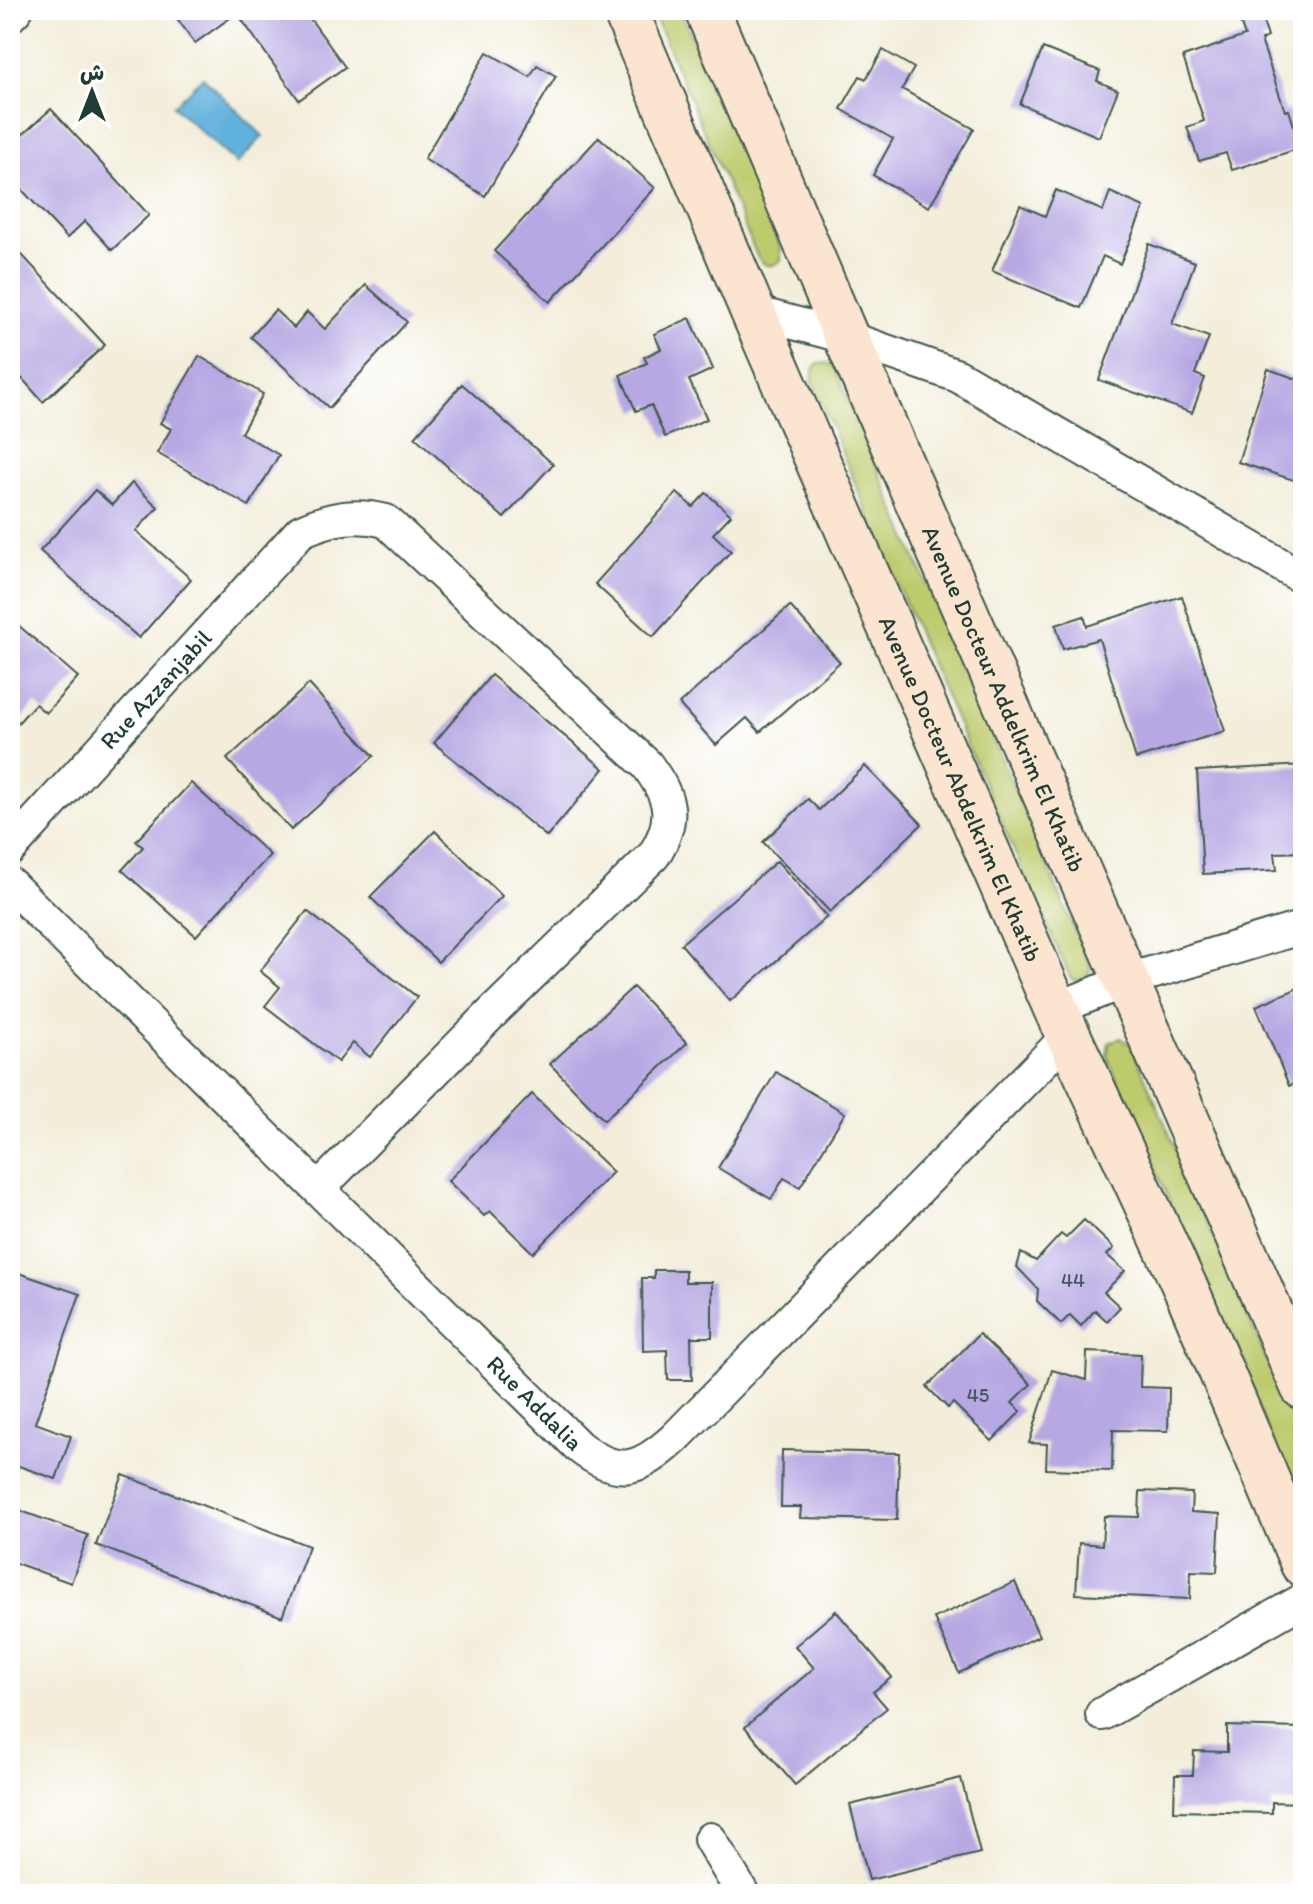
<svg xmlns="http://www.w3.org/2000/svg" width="1313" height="1904" viewBox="0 0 1313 1904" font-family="Itim,'Playpen Sans Arabic',sans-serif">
<rect width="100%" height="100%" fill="#fff"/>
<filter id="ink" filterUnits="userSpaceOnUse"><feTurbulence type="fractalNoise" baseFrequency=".0125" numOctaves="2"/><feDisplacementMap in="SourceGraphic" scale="16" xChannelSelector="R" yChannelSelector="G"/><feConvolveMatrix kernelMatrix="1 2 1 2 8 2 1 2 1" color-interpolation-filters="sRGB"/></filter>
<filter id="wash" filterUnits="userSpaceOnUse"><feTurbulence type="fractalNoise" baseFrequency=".006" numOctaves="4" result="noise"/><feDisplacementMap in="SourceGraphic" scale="32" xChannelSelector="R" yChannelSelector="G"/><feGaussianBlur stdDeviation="1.8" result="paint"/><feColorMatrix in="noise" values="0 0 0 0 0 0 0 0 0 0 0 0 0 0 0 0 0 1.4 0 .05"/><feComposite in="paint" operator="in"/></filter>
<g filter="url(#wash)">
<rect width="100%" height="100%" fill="#f3edda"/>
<g fill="#becb6d" stroke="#6e8450" stroke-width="2">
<path d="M652 10H680L781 249V260C772 268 765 267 758 258Z"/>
<polygon points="827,363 834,367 1090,966 1090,971 1085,979 1074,981 1070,977 923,645 812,380 814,368 818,364"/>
<polygon points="1121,1038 1131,1045 1303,1444 1303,1511 1107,1056 1109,1043"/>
</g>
<polygon fill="#60b1db" stroke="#407788" stroke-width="2" points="203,77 263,136 237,164 173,106"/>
<g id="blocks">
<g fill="#b7a8e3">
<polygon points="171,10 304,10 345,67 299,100 237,13 195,43"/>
<polygon points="1236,10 1259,10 1268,37 1261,40 1285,111 1289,110 1301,148 1232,170 1226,153 1199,161 1187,127 1204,121 1183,57 1245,36"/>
<polygon points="1043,48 1100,71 1097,81 1118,90 1099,137 1020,104"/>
<polygon points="883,50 914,68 902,89 974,129 929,207 873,175 893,139 841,109 860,76 866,79"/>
<polygon points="487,52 530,77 537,65 556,76 485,196 424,159"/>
<polygon points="51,109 149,215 112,250 85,221 67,238 10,177 10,146"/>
<polygon points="599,137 655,188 550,302 494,251"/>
<polygon points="1056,190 1103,211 1110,192 1144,207 1120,264 1103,256 1081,308 992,271 1020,205 1045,216"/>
<polygon points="12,244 105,345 43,402 10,365"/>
<polygon points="1149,244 1195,262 1172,324 1209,337 1195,374 1205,378 1192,413 1099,380"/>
<polygon points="366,285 407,322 329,408 251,337 275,310 294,328 307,312 325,329"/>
<polygon points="690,318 713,369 689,380 707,419 665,437 651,405 636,411 620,375 647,363 644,357 661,349 654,334"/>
<polygon points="199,356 263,394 241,433 279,455 249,506 157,453 171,429 160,423"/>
<polygon points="1268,369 1300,380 1303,371 1303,483 1238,462"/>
<polygon points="462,384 553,464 504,518 415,437"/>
<polygon points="132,483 158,507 136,531 191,579 139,638 40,551 95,490 112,505"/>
<polygon points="677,493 693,507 706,493 731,515 713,534 731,551 653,637 595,584"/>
<polygon points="1182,596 1225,731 1136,759 1099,639 1063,649 1056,625 1084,616 1087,626"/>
<polygon points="790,606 840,662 760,732 747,718 716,745 679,704"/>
<polygon points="10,618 78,677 46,713 35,704 10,732"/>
<polygon points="491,675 604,769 547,837 434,743"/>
<polygon points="309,684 374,756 291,830 227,759"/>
<polygon points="1303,765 1303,852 1275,853 1277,870 1203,874 1197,771"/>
<polygon points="865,766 922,824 830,912 763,842 808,799 819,810"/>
<polygon points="191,783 270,855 196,936 122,870 143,847 136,841"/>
<polygon points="435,831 502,896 438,962 370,897"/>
<polygon points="777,861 827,917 730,1001 681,944"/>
<polygon points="307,911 417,997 370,1057 353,1043 338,1062 265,1006 280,987 260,971"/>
<polygon points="1303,986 1303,1080 1289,1086 1256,1006"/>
<polygon points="633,987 687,1043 604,1120 550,1064"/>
<polygon points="776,1072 845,1113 800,1187 784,1178 771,1199 718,1168"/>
<polygon points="532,1094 613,1172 533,1253 490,1211 484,1216 448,1181"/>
<polygon points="1084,1220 1114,1248 1107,1255 1125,1271 1104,1292 1120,1307 1107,1321 1095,1310 1081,1326 1070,1315 1061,1324 1037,1301 1038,1289 1017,1267 1021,1253 1036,1261 1061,1234 1066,1238"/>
<polygon points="10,1270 80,1294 35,1423 71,1436 56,1479 10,1463"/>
<polygon points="654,1270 685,1270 685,1282 712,1282 712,1337 691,1337 692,1380 668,1380 667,1350 643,1351 642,1278 654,1278"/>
<polygon points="979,1334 1031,1384 1012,1403 1021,1411 992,1441 953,1403 948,1408 927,1387"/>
<polygon points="1087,1352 1141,1354 1140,1387 1169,1388 1168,1431 1113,1430 1112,1471 1046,1469 1047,1444 1029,1443 1052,1370 1086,1380"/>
<polygon points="782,1450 899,1453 897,1520 800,1518 801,1507 781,1507"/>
<polygon points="123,1475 309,1546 282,1617 96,1545"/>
<polygon points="1140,1491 1192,1493 1191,1512 1220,1514 1217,1572 1191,1571 1190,1599 1076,1594 1079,1543 1102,1545 1104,1516 1139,1517"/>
<polygon points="10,1507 88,1535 71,1583 10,1561"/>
<polygon points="1015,1582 1039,1636 959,1673 934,1618"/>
<polygon points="836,1611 892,1677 873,1692 887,1708 795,1785 745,1727 814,1668 795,1646"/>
<polygon points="1227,1726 1303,1728 1303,1803 1272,1802 1272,1813 1174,1811 1175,1775 1193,1775 1194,1751 1227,1752"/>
<polygon points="961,1778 980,1853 869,1880 850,1805"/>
</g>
</g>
</g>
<g filter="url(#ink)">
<use href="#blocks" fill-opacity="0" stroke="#3f574d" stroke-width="2"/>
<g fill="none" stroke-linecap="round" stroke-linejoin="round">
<g stroke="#3f574d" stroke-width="36">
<g id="street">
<polyline points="10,16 16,10"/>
<polyline points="753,312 846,337 958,376 1303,578"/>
<path id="s1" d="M10 849 301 531C330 518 355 513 386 521L647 765C671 798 677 818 654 855L493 1012 319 1188"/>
<path id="s2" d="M10 884 579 1447C619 1478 640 1470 675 1438L1068 1036"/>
<polyline points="1056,1009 1125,981 1303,927"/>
<polyline points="1102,1714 1303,1600"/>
<polyline points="710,1839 743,1894"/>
</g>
</g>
<g stroke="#3f574d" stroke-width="48">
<g id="secondary">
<path id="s3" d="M625 10 753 312 1056 1009 1190 1298 1303 1564"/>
<path id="s4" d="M707 10 846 337 1303 1387"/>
</g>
</g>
<use href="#street" stroke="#fff" stroke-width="32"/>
<use href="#secondary" stroke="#fce5d0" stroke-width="44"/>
</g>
</g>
<g text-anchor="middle" stroke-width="7" stroke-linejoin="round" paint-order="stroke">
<g font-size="20" fill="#455860">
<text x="1073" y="1287">44</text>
<text x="978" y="1402">45</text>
</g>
<g font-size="24" fill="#1f3d34" stroke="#fff">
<text dy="8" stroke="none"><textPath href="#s1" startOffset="216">Rue Azzanjabil</textPath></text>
<text dy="8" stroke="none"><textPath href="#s4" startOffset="750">Avenue Docteur Addelkrim El Khatib</textPath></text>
<text dy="8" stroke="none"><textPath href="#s3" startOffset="848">Avenue Docteur Abdelkrim El Khatib</textPath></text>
<text dy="8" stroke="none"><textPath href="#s2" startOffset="738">Rue Addalia</textPath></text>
</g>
</g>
<rect width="1313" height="1904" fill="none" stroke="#fff" stroke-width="40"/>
<g transform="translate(92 92)" stroke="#ffffff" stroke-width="6" paint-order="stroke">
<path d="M0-6L14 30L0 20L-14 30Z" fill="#1f3d34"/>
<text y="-12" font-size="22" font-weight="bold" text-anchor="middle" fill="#1f3d34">ش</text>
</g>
</svg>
